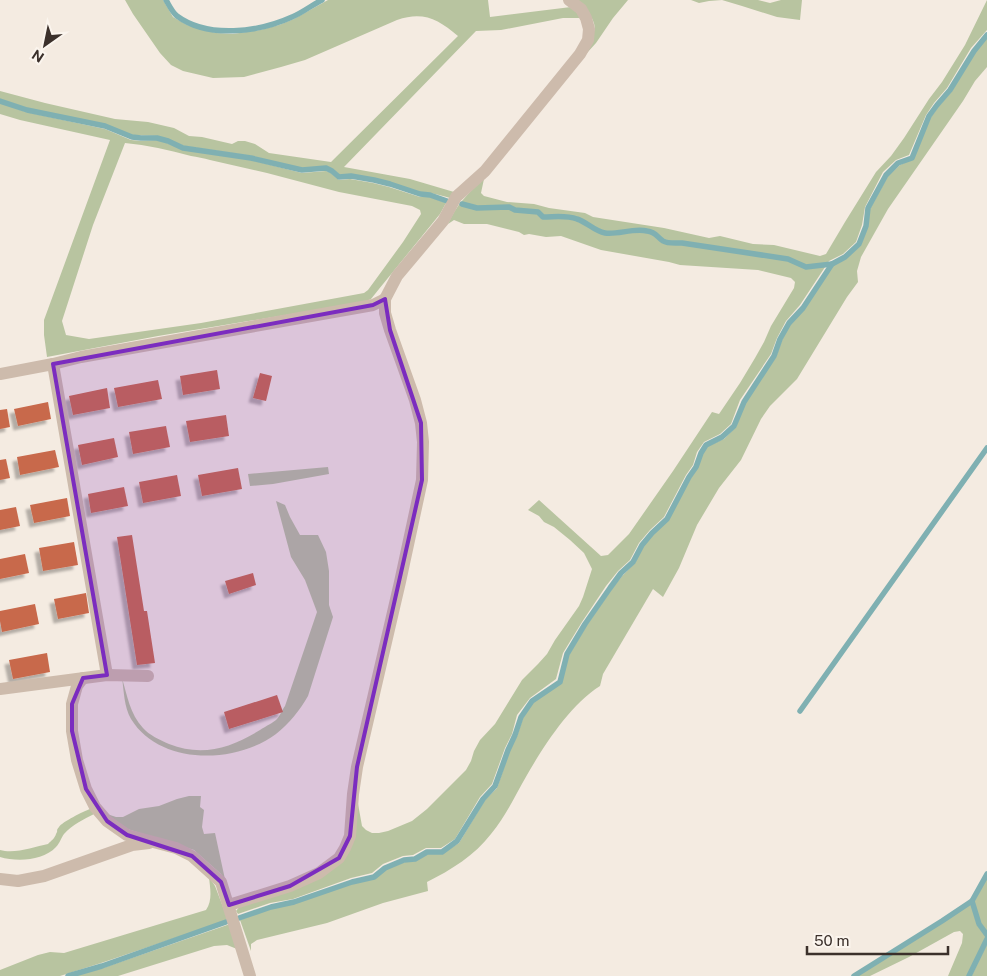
<svg xmlns="http://www.w3.org/2000/svg" width="987" height="976" viewBox="0 0 987 976" font-family="'Public Sans',sans-serif">
<defs>
<filter id="shadow"><feDropShadow dx="-4.5" dy="4.5" stdDeviation="1" flood-color="#0004"/></filter>
</defs>
<rect width="100%" height="100%" fill="#f4ebe1"/>
<g fill="#b8c4a0" fill-rule="evenodd">
<path d="M125 0H163L173 17 187 25 216 33 233 34 260 30 279 25 294 19 328 0H488L490 17 571 7 582 18H563L501 30 476 31 344 167 410 179 454 192 450 198C443 196 437 194 430 193 426 192 422 193 418 192 393 185 367 173 340 175L333 169 326 167 302 169 252 156 184 146 168 139 158 136 132 135 106 125 27 108 0 99V91L45 103 115 119 148 122 174 128 189 136 202 137 232 144 238 141H245L255 144 269 153 331 162 458 36C438 19 423 11 397 20L305 60 281 67 244 77 213 78 183 71 171 65 160 53 133 14Z"/>
<path d="M574 0H628L613 18 596 43 576 65 595 29C594 15 584 8 574 0Z"/>
<polygon points="691,0 758,0 770,3 781,0 802,0 800,20 777,17 742,6 722,0 709,1 699,3"/>
<path d="M987 0V30L971 48 947 88 934 103 926 115 909 155 896 160 883 172 865 207 862 225 856 242 843 254 829 261 800 305 786 321 777 338 771 354 740 400 731 424 720 434 704 442 697 452 693 465 686 475 664 517 650 530 639 543 630 560 618 571 606 586 582 622 563 653 556 679 530 698 517 715 512 734 505 748 492 784 480 797 455 839 441 848H426L413 855 403 856 383 864 372 873 351 878 293 899 270 903 238 914 236 911 241 905 334 868 357 798 362 826 366 830 372 833H379L388 831 412 821 427 809 466 770 471 761 474 751 480 740 495 724 522 680 538 664 547 654 555 640 579 606 583 597 592 569 584 553 570 540 554 527 544 522 539 516 528 510 539 500 601 556 608 555 629 534 673 471 712 412 719 414 740 383 755 358 764 342 771 326 794 288 795 282 791 278 758 270 680 265 669 262 601 250 561 236 546 237 529 234 524 235 519 232 487 224H464L454 220 448 224C456 205 468 193 484 179L481 193 484 196 507 202 534 204 549 208 585 213 593 217 664 228 709 238 720 236 753 244 774 245 820 256 826 254 845 222 876 172 891 156 904 138 929 99 942 82 965 45Z"/>
<path d="M987 38V67L975 81 963 101 888 209 861 257 857 271 858 282 847 297 797 379 770 406 761 419 741 460 719 488 697 525 679 568 663 597 653 589 603 674 600 686C570 705 545 744 527 775 516 794 506 816 491 834 475 855 451 870 427 882L428 891 383 903 327 923 257 940 251 944V951L240 920 272 908 294 904 352 883 375 878 386 869 405 862 415 861 428 854 443 853 459 843 485 800 497 788 510 750 517 736 523 718 533 702 561 683 569 655 587 625 611 590 623 575 635 563 643 546 654 534 668 520 691 478 698 467 702 454 708 446 724 439 736 427 745 402 776 357 782 340 790 324 804 309 833 265 846 259 861 245 868 226 870 209 888 176 900 165 913 159 931 117 939 106 952 91 975 52Z"/>
<path d="M0 103 26 112 105 129 131 140 141 141 157 140 167 143 183 150 251 160 302 173 326 171 331 173 339 180 350 179 373 183 389 187 420 197H430L446 203 440 214 379 289 371 299 364 302 158 336 47 357 44 335V320L110 140 20 120 0 114ZM125 143C147 145 169 150 191 156 197 157 204 158 210 160L267 173 339 192 412 206 420 210 421 214 403 242 368 290 364 293 201 323 89 339 66 335 62 321 93 225Z"/>
<polygon points="328,467 329,474 273,484 250,486 248,474"/>
<path d="M276 501 285 505 290 517 300 535H318L326 552 329 571V605L333 617 308 696C300 710 289 724 276 734 236 764 160 766 131 719 124 707 124 691 122 678 127 695 130 714 143 728 149 735 160 740 169 744 202 757 231 748 260 730 266 726 273 723 277 719 280 716 282 710 285 706L317 612 305 580 291 557Z"/>
<polygon points="189,796 201,796 200,807 204,810 202,827 204,834 215,833 226,884 221,874 194,850 121,827 104,813 116,817 123,817 139,809 159,806 177,799"/>
<path d="M90 809 94 814C84 819 72 825 64 834 61 838 60 843 56 847 43 861 17 862 0 857V850C15 854 34 847 48 844 51 841 55 838 56 834 59 829 55 832 59 827 62 822 84 811 90 809Z"/>
<path d="M209 877 215 886 228 920 101 963 60 976H0V970L38 955 50 952 64 953 206 910C213 900 210 888 209 877Z"/>
<polygon points="987,878 987,931 980,923 974,902"/>
<polygon points="971,904 977,925 986,936 968,976 948,976 962,943 963,934 960,931 954,932 909,957 870,976 857,976"/>
<polygon points="230,924 237,949 227,945 214,946 118,976 74,976 103,968"/>
<polygon points="987,944 987,976 972,976 972,975"/>
</g>
<g fill="none" stroke-linecap="round" stroke-linejoin="round">
<g stroke="#7fb0b2" stroke-width="5.5">
<path d="M166 0C169 5 172 12 177 16 208 39 259 32 292 17 302 13 312 5 322 0"/>
<polyline points="0,101 27,110 105,126 132,137 141,138 157,138 168,141 183,148 251,158 302,170 326,168 332,171 339,177 351,176 374,180 390,184 420,194 430,195 447,201"/>
<path d="M462 204 477 208 509 207 515 210 538 212 543 217C555 217 566 215 577 219 587 222 594 231 605 233 617 235 633 228 647 231 656 232 657 237 663 241 668 244 676 243 682 243L788 259 806 267 832 264"/>
<polyline points="800,711 987,448"/>
<polyline points="987,874 972,901 979,924 987,935"/>
<polyline points="239,918 271,907 294,902 352,882 374,877 385,868 404,860 415,859 427,852 442,852 457,841 483,799 495,786 508,750 515,735 521,717 532,701 560,682 567,654 585,624 610,588 621,573 633,562 642,545 652,533 667,519 689,477 696,467 701,453 706,445 722,437 734,426 744,402 774,356 780,339 789,323 803,308 832,264 845,257 859,244 866,226 868,208 886,175 898,163 912,158 929,116 937,105 950,90 974,51 987,35"/>
<polyline points="68,976 102,966 226,922"/>
<polyline points="854,976 942,921 972,901"/>
<polyline points="969,976 987,939"/>
</g>
</g>
<g fill="#c8694b" filter="url(#shadow)">
<polygon points="217,370 220,389 183,395 180,376"/>
<polygon points="260,373 272,376 266,401 253,398"/>
<polygon points="158,380 162,399 118,407 114,388"/>
<polygon points="107,388 110,408 73,415 69,396"/>
<polygon points="48,402 51,419 18,426 14,409"/>
<polygon points="7,409 10,427 0,429 0,410"/>
<polygon points="226,415 229,436 190,442 186,421"/>
<polygon points="166,426 170,447 133,454 129,432"/>
<polygon points="114,438 118,457 82,465 78,445"/>
<polygon points="55,450 59,467 20,475 17,457"/>
<polygon points="6,459 10,478 0,480 0,460"/>
<polygon points="238,468 242,489 202,496 198,475"/>
<polygon points="177,475 181,496 143,503 139,482"/>
<polygon points="124,487 128,506 91,513 88,494"/>
<polygon points="67,498 70,516 34,523 30,505"/>
<polygon points="16,507 20,526 0,530 0,510"/>
<polygon points="132,535 144,611 147,611 155,663 137,665 117,537"/>
<polygon points="74,542 78,565 43,571 39,548"/>
<polygon points="25,554 29,573 0,579 0,559"/>
<polygon points="253,573 256,585 229,594 225,581"/>
<polygon points="86,593 89,613 58,619 54,599"/>
<polygon points="35,604 39,624 2,632 0,621 0,611"/>
<polygon points="47,653 50,672 13,679 9,660"/>
<polygon points="277,695 283,712 229,729 224,712"/>
</g>
<g fill="none" stroke-linecap="round" stroke-linejoin="round">
<g stroke="#cdbbac" stroke-width="12">
<polyline points="53,364 107,675"/>
<polyline points="0,374 53,364 81,357 373,305 385,299"/>
<polyline points="83,678 77,686 72,704 72,731 77,760 86,789 95,807 107,821 127,835 176,848 192,856 221,882 250,976"/>
<polyline points="0,689 107,675 148,676"/>
<polyline points="0,879 18,881 44,876 132,845 149,843"/>
<polyline points="229,905 290,886 319,873 339,858 345,848 350,836 353,794 357,767 400,582 422,480 423,442 421,423 415,400 390,330 385,313 385,299 397,276 443,221 456,197 485,171 580,54 588,40 589,29 586,18 581,9 569,0"/>
</g>
</g>
<path fill="#7b2cbf" fill-opacity="0.2" stroke="#7b2cbf" stroke-width="4" stroke-linejoin="round" d="M385 299 390 330 421 423 422 480 357 767 350 836 339 858 290 886 229 905 221 882 192 856 127 835 107 821 86 789 72 731V704L83 678 107 675 53 364 373 305Z"/>
<g transform="translate(45 45) rotate(213)" stroke="#fbf5ee" stroke-width="4" paint-order="stroke">
<path d="M0-4L9 19L0 12L-9 19Z" fill="#3b302b"/>
<text y="-8" font-size="14" font-weight="bold" text-anchor="middle" fill="#3b302b">N</text>
</g>
<path d="M807 946v8h141v-8" fill="none" stroke="#3b302b" stroke-width="2.5"/>
<text x="814" y="946" font-size="15" fill="#3b302b" stroke="#fbf5ee" stroke-width="4" paint-order="stroke">50 m</text>
</svg>
